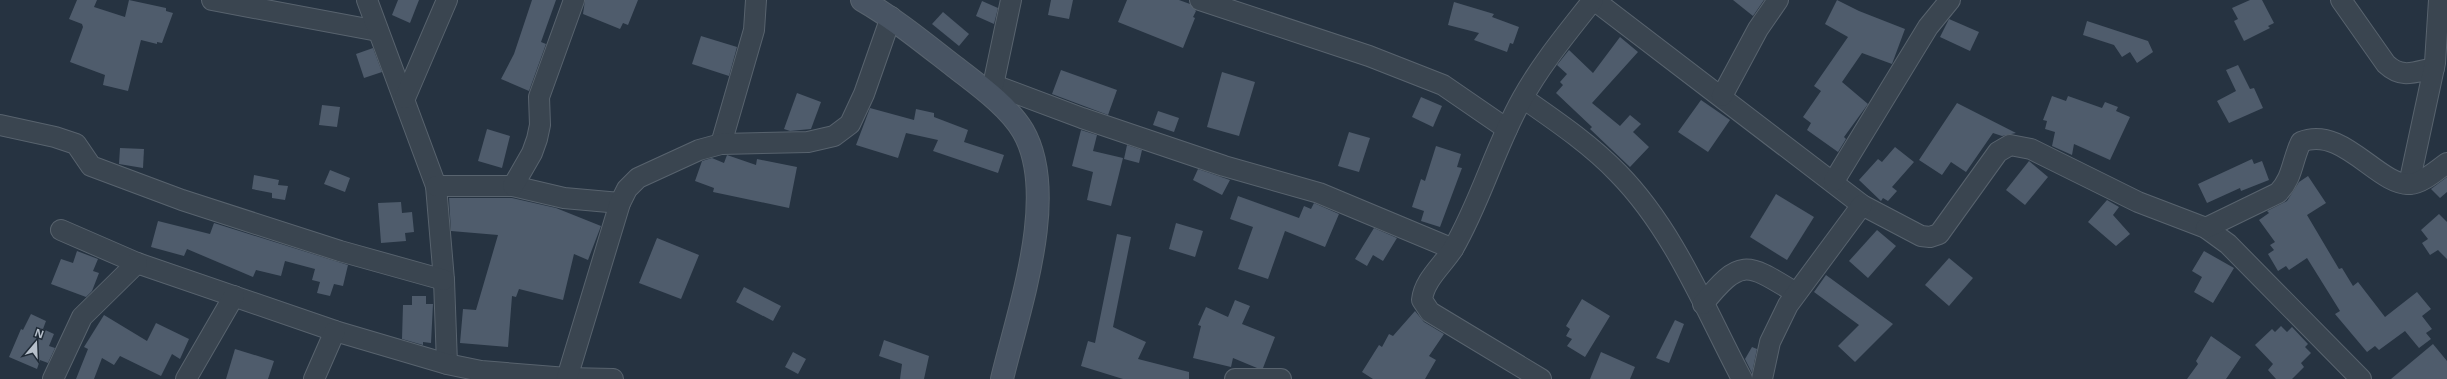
<svg xmlns="http://www.w3.org/2000/svg" width="2447" height="379" viewBox="0 0 2447 379" font-family="'Open Sans',sans-serif">
<rect width="100%" height="100%" fill="#263341"/>
<g fill="#4f5c6c">
<polygon points="77,0 97,0 94,7 125,17 129,0 166,8 166,11 173,13 162,43 157,42 157,44 141,40 128,91 103,85 105,75 70,62 83,27 82,24 69,19"/>
<polygon points="398,0 419,0 410,23 392,15"/>
<polygon points="532,0 556,0 541,42 546,44 529,91 501,79 514,54"/>
<polygon points="585,0 638,0 628,25 623,23 620,29 583,14"/>
<polygon points="1051,0 1073,0 1069,19 1048,15"/>
<polygon points="1127,0 1179,0 1190,4 1196,11 1193,17 1195,18 1183,48 1118,22"/>
<polygon points="1733,0 1764,0 1753,16"/>
<polygon points="1837,0 1859,11 1905,29 1892,64 1862,53 1842,82 1868,104 1844,137 1846,139 1838,152 1807,130 1811,123 1803,117 1821,91 1814,86 1848,37 1825,24"/>
<polygon points="2250,0 2262,0 2274,23 2268,26 2270,28 2244,41 2234,21 2238,19 2232,8"/>
<polygon points="982,1 998,8 994,24 976,16"/>
<polygon points="1454,2 1494,14 1492,17 1519,27 1513,44 1510,43 1507,52 1474,40 1479,33 1448,25"/>
<polygon points="943,12 969,34 959,46 932,24"/>
<polygon points="1949,19 1979,32 1970,51 1940,37"/>
<polygon points="2087,21 2148,41 2153,52 2137,63 2130,52 2122,57 2114,45 2083,35"/>
<polygon points="701,36 737,47 729,76 692,64"/>
<polygon points="1620,37 1638,52 1592,103 1620,126 1630,115 1641,124 1633,132 1649,147 1630,167 1590,129 1592,127 1556,93 1563,85 1560,82 1567,74 1557,65 1569,50 1593,73"/>
<polygon points="373,48 382,72 364,78 356,54"/>
<polygon points="2238,65 2250,89 2254,88 2263,108 2229,123 2217,101 2236,91 2226,70"/>
<polygon points="1061,70 1117,90 1108,115 1052,94"/>
<polygon points="1222,72 1255,82 1239,136 1207,127"/>
<polygon points="797,93 821,102 811,129 790,131 784,129"/>
<polygon points="2052,96 2066,101 2068,96 2102,108 2105,102 2118,107 2116,111 2130,117 2110,160 2074,144 2072,155 2052,146 2055,132 2045,129 2047,121 2043,120"/>
<polygon points="1421,97 1442,106 1433,127 1412,117"/>
<polygon points="1701,100 1730,120 1708,152 1678,132"/>
<polygon points="1957,103 2016,133 2002,136 1993,133 1966,172 1951,162 1942,175 1919,160"/>
<polygon points="322,105 340,107 337,127 319,125"/>
<polygon points="870,108 914,120 916,109 934,113 934,117 968,130 964,142 1004,155 998,173 933,151 938,140 906,133 898,158 856,145"/>
<polygon points="1158,111 1179,118 1174,132 1153,125"/>
<polygon points="487,129 510,136 502,168 478,161"/>
<polygon points="1081,130 1097,135 1093,151 1123,158 1111,206 1087,200 1093,172 1072,166"/>
<polygon points="1349,132 1370,138 1359,172 1338,166"/>
<polygon points="1127,145 1142,150 1139,163 1124,159"/>
<polygon points="1436,146 1461,154 1457,167 1462,168 1440,227 1421,221 1424,211 1412,207 1421,179 1425,181"/>
<polygon points="1895,147 1914,162 1892,187 1897,191 1888,201 1883,198 1881,201 1859,180 1878,159 1882,162"/>
<polygon points="120,148 144,149 143,168 119,164"/>
<polygon points="727,155 756,165 757,159 797,167 789,208 713,192 714,188 695,181 702,161 712,158 724,163"/>
<polygon points="2252,159 2254,164 2262,161 2269,180 2241,191 2240,188 2207,203 2198,184"/>
<polygon points="2029,161 2048,177 2025,205 2006,190"/>
<polygon points="1198,169 1230,180 1222,195 1193,180"/>
<polygon points="330,170 350,178 345,192 324,184"/>
<polygon points="254,175 279,180 278,185 288,186 285,200 272,198 272,193 252,189"/>
<polygon points="2308,176 2326,203 2307,215 2339,269 2342,268 2353,286 2358,282 2385,317 2417,292 2431,309 2422,316 2432,329 2426,333 2431,339 2419,348 2405,331 2379,350 2375,346 2367,352 2335,314 2340,311 2307,258 2289,270 2286,266 2278,271 2268,254 2274,250 2270,245 2275,242 2259,220 2269,213 2267,211 2287,201 2299,182"/>
<polygon points="2447,177 2447,192 2440,198 2431,189"/>
<polygon points="1776,194 1814,217 1787,260 1750,237"/>
<polygon points="1238,196 1299,218 1304,206 1311,209 1314,203 1339,214 1325,247 1285,231 1268,279 1238,269 1253,227 1230,219"/>
<polygon points="449,198 512,198 556,208 601,226 588,260 574,254 563,300 519,289 516,297 512,296 508,347 460,343 463,309 476,310 498,235 451,231"/>
<polygon points="2107,200 2119,207 2113,215 2130,234 2116,246 2088,222"/>
<polygon points="401,202 402,213 412,212 414,232 405,233 406,241 381,243 378,203"/>
<polygon points="2439,214 2447,222 2447,259 2438,250 2430,255 2422,243 2428,239 2421,230"/>
<polygon points="158,221 210,234 214,223 348,265 343,286 334,284 330,296 317,293 320,282 312,280 315,269 285,261 281,276 256,270 253,277 187,249 184,256 151,247"/>
<polygon points="1176,223 1203,231 1195,257 1169,249"/>
<polygon points="1374,228 1397,238 1383,261 1373,255 1367,266 1355,259"/>
<polygon points="1877,230 1896,246 1868,278 1849,261"/>
<polygon points="1117,234 1131,237 1113,327 1146,342 1138,359 1189,372 1189,379 1123,379 1081,366 1088,341 1095,343"/>
<polygon points="657,238 699,255 681,299 639,283"/>
<polygon points="77,251 98,259 93,271 99,273 92,291 86,297 51,284 61,259 73,263"/>
<polygon points="2204,251 2234,268 2213,303 2194,292 2202,277 2192,271"/>
<polygon points="1949,258 1973,278 1949,306 1925,285"/>
<polygon points="1826,275 1893,324 1855,362 1838,346 1859,325 1814,292"/>
<polygon points="744,287 781,306 773,321 736,302"/>
<polygon points="412,296 426,296 426,304 433,304 431,343 423,342 423,345 402,339 403,305 412,305"/>
<polygon points="1582,299 1610,316 1585,357 1567,346 1572,339 1566,336 1570,329 1566,326"/>
<polygon points="1235,300 1250,306 1242,324 1275,337 1263,368 1257,368 1233,358 1231,367 1193,358 1201,326 1198,325 1206,307 1228,317"/>
<polygon points="1415,311 1424,322 1444,334 1429,356 1436,360 1425,379 1373,379 1362,372 1379,345 1382,347 1389,334 1393,336"/>
<polygon points="31,314 46,321 43,329 54,334 49,346 55,348 48,363 40,360 37,369 9,357 21,329 23,330"/>
<polygon points="104,315 147,341 156,323 189,339 180,359 172,354 161,376 120,356 114,365 102,358 94,379 76,379 88,349 84,347"/>
<polygon points="1675,320 1684,324 1669,363 1656,358"/>
<polygon points="2281,326 2287,332 2292,327 2308,344 2305,347 2311,353 2301,363 2304,367 2292,379 2276,379 2268,370 2273,364 2255,345 2272,329 2275,332"/>
<polygon points="2211,336 2241,357 2226,379 2187,379 2198,364 2196,361"/>
<polygon points="884,340 929,356 924,379 900,379 902,364 879,356"/>
<polygon points="2433,344 2447,361 2447,379 2391,379"/>
<polygon points="1752,347 1757,349 1752,373 1745,359"/>
<polygon points="235,349 274,361 268,379 226,379"/>
<polygon points="793,352 806,359 798,374 785,367"/>
<polygon points="1601,352 1635,367 1630,379 1590,379"/>
</g>
<g fill="none" stroke-linecap="round" stroke-linejoin="round">
<g stroke="#58636e" stroke-width="22">
<g id="street">
<polyline points="212,0 378,31"/>
<polyline points="367,0 436,186 444,280 447,364"/>
<polyline points="1200,0 1369,56 1443,85 1507,129"/>
<polyline points="1594,0 1862,205 1921,236 1930,237 1939,234 1998,152 2010,145 2031,149 2138,202 2206,228 2228,244 2361,379"/>
<path d="M2341 0 2386 64C2402 79 2414 72 2434 68"/>
<polyline points="994,85 1082,118 1224,166 1319,193 1453,249"/>
<polyline points="991,95 1011,0"/>
<polyline points="1722,96 1758,29 1778,0"/>
<polyline points="405,98 447,0"/>
<path d="M1523 98C1556 121 1590 144 1618 173 1674 230 1705 309 1742 379"/>
<polyline points="0,125 55,137 76,144 91,166 182,200 340,251 444,280"/>
<polyline points="721,144 754,30 756,0"/>
<polyline points="1834,181 1928,27 1950,0"/>
<polyline points="2409,184 2435,63 2439,0"/>
<polyline points="436,186 513,186 564,198 620,203"/>
<polyline points="513,186 532,153 537,139 540,125 539,97 574,0"/>
<path d="M2206 228 2278 193C2293 178 2292 160 2301 142 2343 125 2378 186 2410 184 2423 183 2437 170 2447 163"/>
<polyline points="61,230 137,263 335,331 447,364 481,371 567,378 613,379"/>
<path d="M1703 304C1741 257 1747 263 1796 293"/>
<polyline points="567,378 620,203 627,189 638,178 699,150 721,144 808,142 834,136 850,124 864,94 891,17"/>
<polyline points="53,379 82,317 137,263"/>
<polyline points="186,379 234,296"/>
<polyline points="314,379 335,331"/>
<polyline points="1235,379 1281,379"/>
<path d="M1541 379 1430 312 1422 300C1424 280 1443 265 1453 249 1481 201 1495 147 1522 99 1541 64 1568 32 1593 0"/>
<polyline points="1762,379 1770,342 1788,305 1862,205"/>
</g>
</g>
<g stroke="#58636e" stroke-width="24">
<path id="secondary" d="M862 0C895 19 924 43 955 67 978 85 1008 106 1023 131 1060 195 1018 311 1002 379"/>
</g>
<use href="#street" stroke="#3a4550" stroke-width="20"/>
<use href="#secondary" stroke="#485463" stroke-width="22"/>
</g>
<g transform="translate(36 343) rotate(19)" stroke="#1f2a36" stroke-width="3" paint-order="stroke">
<path d="M0-3L7 15L0 10L-7 15Z" fill="#b7c0cb"/>
<text y="-6" font-size="11" font-weight="bold" text-anchor="middle" fill="#b7c0cb">N</text>
</g>
</svg>
